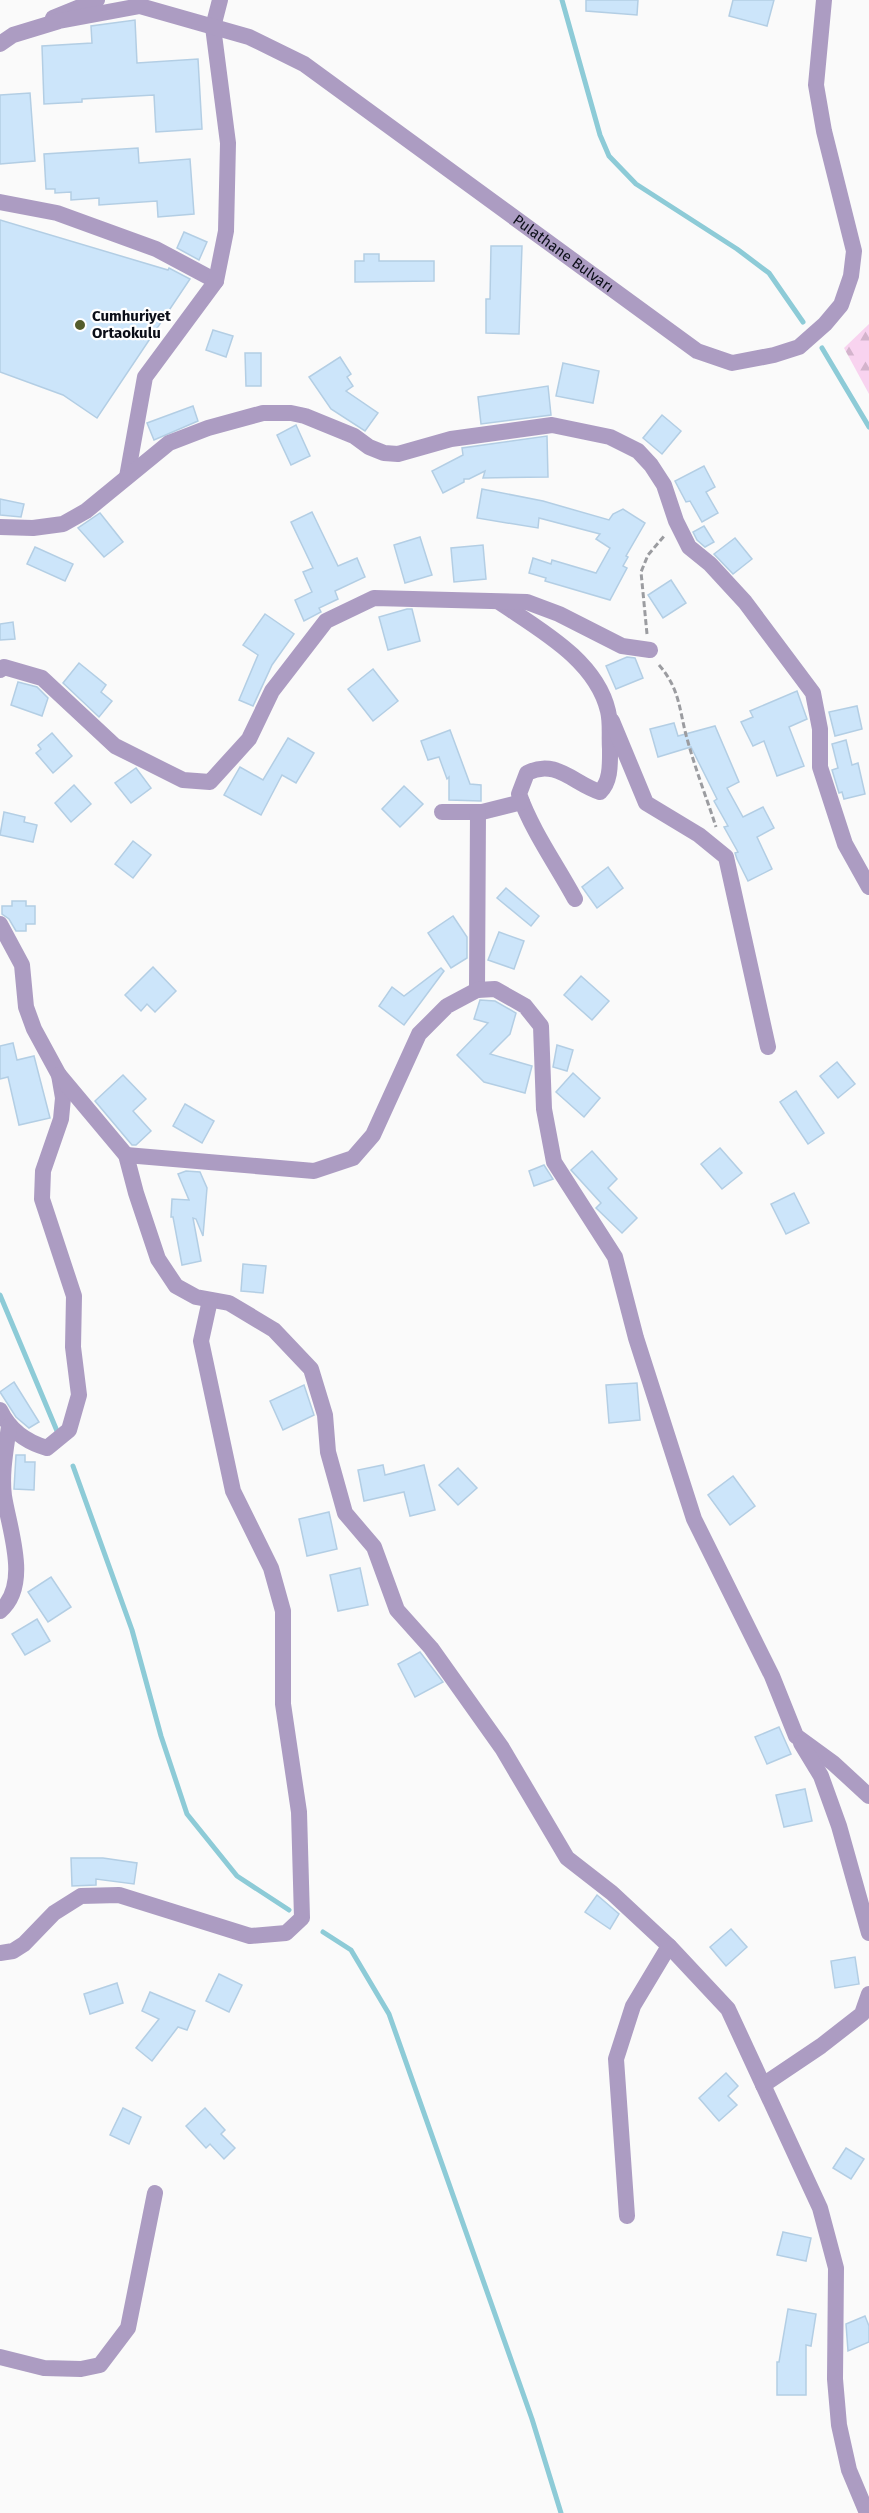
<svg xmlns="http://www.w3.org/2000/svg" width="869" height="2513" viewBox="0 0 869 2513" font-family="'Fira Sans',sans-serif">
<defs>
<pattern id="forest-firs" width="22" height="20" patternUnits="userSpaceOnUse" patternTransform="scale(1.5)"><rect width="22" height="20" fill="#f8d3ef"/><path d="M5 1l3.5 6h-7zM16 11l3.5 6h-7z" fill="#d3b4cc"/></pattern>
</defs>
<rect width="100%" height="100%" fill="#fafafa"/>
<polygon fill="url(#forest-firs)" points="869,324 869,394 844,348"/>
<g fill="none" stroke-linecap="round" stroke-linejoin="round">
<g stroke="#8dcbd7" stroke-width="5">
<polyline points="562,0 600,135 609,156 636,184 737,249 769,273 803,322"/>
<polyline points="822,348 869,427"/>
<polyline points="0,1295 57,1431"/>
<polyline points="73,1466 132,1630 161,1736 187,1814 237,1876 289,1910"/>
<polyline points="323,1932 351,1950 389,2014 532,2419 561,2513"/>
</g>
</g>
<g fill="#cce5fa" stroke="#b3cee4" stroke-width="1.5">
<polygon points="586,0 638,0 637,15 586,11"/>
<polygon points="733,0 774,0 767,26 729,16"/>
<polygon points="135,20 137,63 198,59 202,129 156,132 154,95 82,99 82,102 44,104 42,46 92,43 91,26"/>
<polygon points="30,93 35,161 0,164 0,95"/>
<polygon points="138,148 139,163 190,159 194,214 158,217 157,201 99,205 99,198 71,200 71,192 55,193 55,189 46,189 44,154"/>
<polygon points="0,220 168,270 169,268 190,279 97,418 63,395 0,372"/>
<polygon points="184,232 207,242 199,260 177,248"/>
<polygon points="491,246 522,246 519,334 486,333 486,299 490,299"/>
<polygon points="364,254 379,254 379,261 434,261 434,281 355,282 355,261 364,261"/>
<polygon points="213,330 233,336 226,357 206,350"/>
<polygon points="245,353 261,353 261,386 246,386"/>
<polygon points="340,357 351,374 347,377 353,386 346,391 378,413 365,431 331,409 309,377"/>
<polygon points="563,363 599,371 593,403 556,396"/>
<polygon points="548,386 551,415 481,424 478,397"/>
<polygon points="193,406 198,421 154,440 147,423"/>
<polygon points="662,415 681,431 662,454 643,438"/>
<polygon points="296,425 310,456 291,465 277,435"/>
<polygon points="547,436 548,477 483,478 485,471 469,479 464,479 464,482 443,493 432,471 463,455 462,448"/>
<polygon points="704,466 715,487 706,492 718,513 702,522 690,501 686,502 675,481"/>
<polygon points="482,489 543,501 609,520 613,514 623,509 645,523 626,556 628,557 623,566 627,568 610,600 545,581 546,578 529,573 533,558 551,564 552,560 596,573 610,548 596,539 600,534 539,518 538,528 477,518"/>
<polygon points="0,499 24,504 21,517 0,515"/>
<polygon points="312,512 338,566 357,558 365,577 335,591 338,599 319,608 321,612 304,621 295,600 312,592 303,572 313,568 291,522"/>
<polygon points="100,513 123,542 104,557 78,528"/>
<polygon points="704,526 714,542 705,547 697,540 693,532"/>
<polygon points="420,537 432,575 405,583 394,545"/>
<polygon points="735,538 752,559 733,574 714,554"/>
<polygon points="483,545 486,579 454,582 451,548"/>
<polygon points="35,547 73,564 65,581 27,564"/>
<polygon points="671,580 686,603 663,618 648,595"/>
<polygon points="407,609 412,609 420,641 388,650 379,617"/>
<polygon points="265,614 294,634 272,665 253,706 239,700 258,655 243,645"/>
<polygon points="13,622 15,639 0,640 0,624"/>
<polygon points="627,657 635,658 643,678 616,689 606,666"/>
<polygon points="79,663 106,685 101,692 112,701 99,717 63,683"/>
<polygon points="373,669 398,701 373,721 348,689"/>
<polygon points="18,682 37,687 48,698 42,716 11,705"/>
<polygon points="797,691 807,719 789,727 804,766 777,776 764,741 753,746 741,722 753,717 750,711"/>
<polygon points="857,706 862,729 835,736 829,712"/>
<polygon points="674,723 678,736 715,726 739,782 727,788 743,817 763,807 774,828 757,837 772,869 748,881 737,859 735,853 738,852 724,827 728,826 714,801 717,799 691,747 658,757 650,729"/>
<polygon points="450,730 470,784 481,785 481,801 449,800 449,777 447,779 439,757 428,760 421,741"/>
<polygon points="52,733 72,756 53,773 36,753 41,749 38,745"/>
<polygon points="288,738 314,753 296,783 282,775 261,815 224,795 240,767 263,780"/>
<polygon points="846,740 852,765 858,763 865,794 844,799 842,792 839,793 832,770 838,768 832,744"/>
<polygon points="136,768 151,788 131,803 115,783"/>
<polygon points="74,785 91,804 71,822 55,803"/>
<polygon points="404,786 423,804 400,827 382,809"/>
<polygon points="4,812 25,817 24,822 37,825 33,842 0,835"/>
<polygon points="133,841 151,855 133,878 115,864"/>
<polygon points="608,867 623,888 597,908 582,887"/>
<polygon points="506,888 539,916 531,926 497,898"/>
<polygon points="12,901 26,901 26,906 35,906 35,924 26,924 26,931 16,931 9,919 2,914 2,906 12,906"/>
<polygon points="453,916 467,937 467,958 451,968 428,933"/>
<polygon points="499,932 524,941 514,969 488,960"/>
<polygon points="153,967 176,991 155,1012 147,1004 141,1011 125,995"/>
<polygon points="441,968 444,971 404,1025 379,1006 392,987 404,996"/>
<polygon points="581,976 609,1001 592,1020 564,995"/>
<polygon points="480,1000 495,1001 516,1013 510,1034 490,1054 532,1066 525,1093 484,1082 457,1055 488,1023 474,1019"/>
<polygon points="13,1043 17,1060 34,1056 50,1118 19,1125 8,1077 0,1079 0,1046"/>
<polygon points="557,1045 573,1050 567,1071 553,1067"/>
<polygon points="837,1062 855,1084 838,1098 820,1076"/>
<polygon points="573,1073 600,1098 584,1117 556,1092"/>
<polygon points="123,1075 146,1099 133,1111 151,1131 136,1145 132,1145 95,1101"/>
<polygon points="796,1091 824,1133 808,1144 780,1102"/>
<polygon points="185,1104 214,1121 202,1143 173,1126"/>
<polygon points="720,1148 742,1173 722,1189 701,1164"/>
<polygon points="592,1151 617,1179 608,1188 637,1218 622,1233 596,1208 601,1203 571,1170"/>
<polygon points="544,1165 553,1179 534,1186 529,1171"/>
<polygon points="186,1171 200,1172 207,1188 203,1236 196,1219 193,1218 201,1261 182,1265 173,1217 171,1217 172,1199 189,1200 178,1174"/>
<polygon points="794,1193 809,1223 786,1234 771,1204"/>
<polygon points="243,1264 266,1266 263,1293 241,1291"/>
<polygon points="14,1382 39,1422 29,1428 16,1417 0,1392"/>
<polygon points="637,1383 640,1420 609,1423 606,1385"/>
<polygon points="304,1385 314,1415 283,1430 270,1401"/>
<polygon points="16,1455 25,1455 25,1462 35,1462 34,1490 14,1489"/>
<polygon points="383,1465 385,1475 424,1465 435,1510 410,1516 404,1492 364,1501 358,1470"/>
<polygon points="458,1468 477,1488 458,1505 439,1485"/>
<polygon points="733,1476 755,1506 730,1525 708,1495"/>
<polygon points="329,1512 337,1549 307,1556 299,1519"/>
<polygon points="360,1568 368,1605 338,1611 330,1575"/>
<polygon points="51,1577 71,1607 48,1622 28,1592"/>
<polygon points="37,1619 50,1641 25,1655 12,1634"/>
<polygon points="420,1652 443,1682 415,1697 398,1664"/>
<polygon points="779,1727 791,1754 767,1764 755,1737"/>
<polygon points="805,1789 812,1821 784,1827 776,1795"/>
<polygon points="71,1858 103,1858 137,1863 134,1884 96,1879 96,1885 72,1886"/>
<polygon points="597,1895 619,1914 610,1929 585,1912"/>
<polygon points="731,1929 747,1947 726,1966 710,1947"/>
<polygon points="855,1957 859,1984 835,1988 831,1961"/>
<polygon points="219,1974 242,1985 229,2012 206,2001"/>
<polygon points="117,1983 123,2003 90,2014 84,1994"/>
<polygon points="150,1992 195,2011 187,2030 178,2027 152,2061 136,2048 159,2019 142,2011"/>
<polygon points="726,2073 738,2086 728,2096 737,2105 719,2121 699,2098"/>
<polygon points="123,2108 141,2117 129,2144 110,2135"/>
<polygon points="205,2108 225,2130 221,2134 235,2148 224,2159 210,2144 206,2148 186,2126"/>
<polygon points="846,2148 864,2159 851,2179 833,2168"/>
<polygon points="783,2232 811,2238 806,2261 777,2255"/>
<polygon points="788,2309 816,2314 811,2346 806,2345 806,2395 777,2395 777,2362 779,2362"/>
<polygon points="865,2316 869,2326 869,2342 848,2351 846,2324"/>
</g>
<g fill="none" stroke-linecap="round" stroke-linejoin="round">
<g stroke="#9b9ca0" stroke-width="3" stroke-dasharray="6 3" stroke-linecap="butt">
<polyline points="647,634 641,572 648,555 665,535"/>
<path d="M659 665C681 690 679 712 688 742 696 771 707 799 716 827"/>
</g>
<g stroke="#ac9cc2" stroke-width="16">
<polyline points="53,18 97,0"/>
<polyline points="0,202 57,213 156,249 216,281"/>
<polyline points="127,477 145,377 216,281 226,231 228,143 213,27 220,0"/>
<polyline points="0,527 33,528 63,524 86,511 169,443 208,428 263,413 291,413 305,416 354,436 369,447 384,453 398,454 451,439 552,425 610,437 638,451 651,465 664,485 676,521 689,547 710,564 745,602 813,693 820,729 820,767 845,844 869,887"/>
<path d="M499 602C540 630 596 660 608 711 611 723 609 737 610 749 610 764 611 781 600 792 574 784 556 758 527 773L519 794C532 831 556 864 575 899"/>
<polyline points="0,670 4,667 42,678 115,746 183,780 210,782 249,739 272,691 326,621 374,598 527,602 559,614 622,646 650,650"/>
<polyline points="612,721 646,803 699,835 726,857 768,1047"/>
<polyline points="442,812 482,812 522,802"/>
<path d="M0 924 22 965 26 1007 34 1029 59 1075 63 1098 61 1119 43 1171 42 1199 74 1296 73 1347 79 1395 69 1430 47 1448C26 1442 9 1429 0 1410"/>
<polyline points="477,990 478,812"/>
<polyline points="59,1075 126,1155 136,1193 158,1259 176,1286 196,1297 229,1303 274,1330 311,1369 325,1415 328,1452 345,1513 374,1547 397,1610 431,1648 502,1748 567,1858 612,1893 669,1946 728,2009 820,2208 836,2268 835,2379 839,2425 849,2470 867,2513"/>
<polyline points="126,1155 314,1171 353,1158 373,1135 419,1034 447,1006 477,990 495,989 525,1006 541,1026 544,1109 554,1162 615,1257 636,1338 694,1519 772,1676 796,1736 833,1763 869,1796"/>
<path d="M0 1611C31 1585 9 1529 4 1496 1 1473 6 1449 9 1426"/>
<polyline points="801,1743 821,1776 839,1826 869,1933"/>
<polyline points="0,1953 13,1951 24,1944 54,1913 81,1896 119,1895 250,1936 286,1933 302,1918 299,1812 283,1704 283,1611 271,1568 233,1491 201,1341 210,1300"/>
<polyline points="763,2085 821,2046 862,2014 869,1994"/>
<polyline points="627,2216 616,2059 633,2006 669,1946"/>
<polyline points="0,2357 44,2368 81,2369 100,2365 128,2328 155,2193"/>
</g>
<path stroke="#ac9cc2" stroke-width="16" id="s1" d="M0 44 13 35 59 21 140 6 249 37 304 64 697 351 732 363 774 355 799 347 825 324 841 305 851 276 854 251 824 131 816 85 824 0"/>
</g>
<circle fill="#535c2b" stroke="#fff" stroke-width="2" cx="80" cy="325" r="6"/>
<g text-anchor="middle" stroke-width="4.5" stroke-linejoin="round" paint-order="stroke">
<g font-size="15" fill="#0b0e18" stroke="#fff">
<text dy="5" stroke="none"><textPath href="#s1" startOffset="642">Pulathane Bulvarı</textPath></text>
</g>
<g font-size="15" font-weight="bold" fill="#0b0e18" stroke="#fff" text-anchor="start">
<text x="92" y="321">Cumhuriyet<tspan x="92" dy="17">Ortaokulu</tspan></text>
</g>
</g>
</svg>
